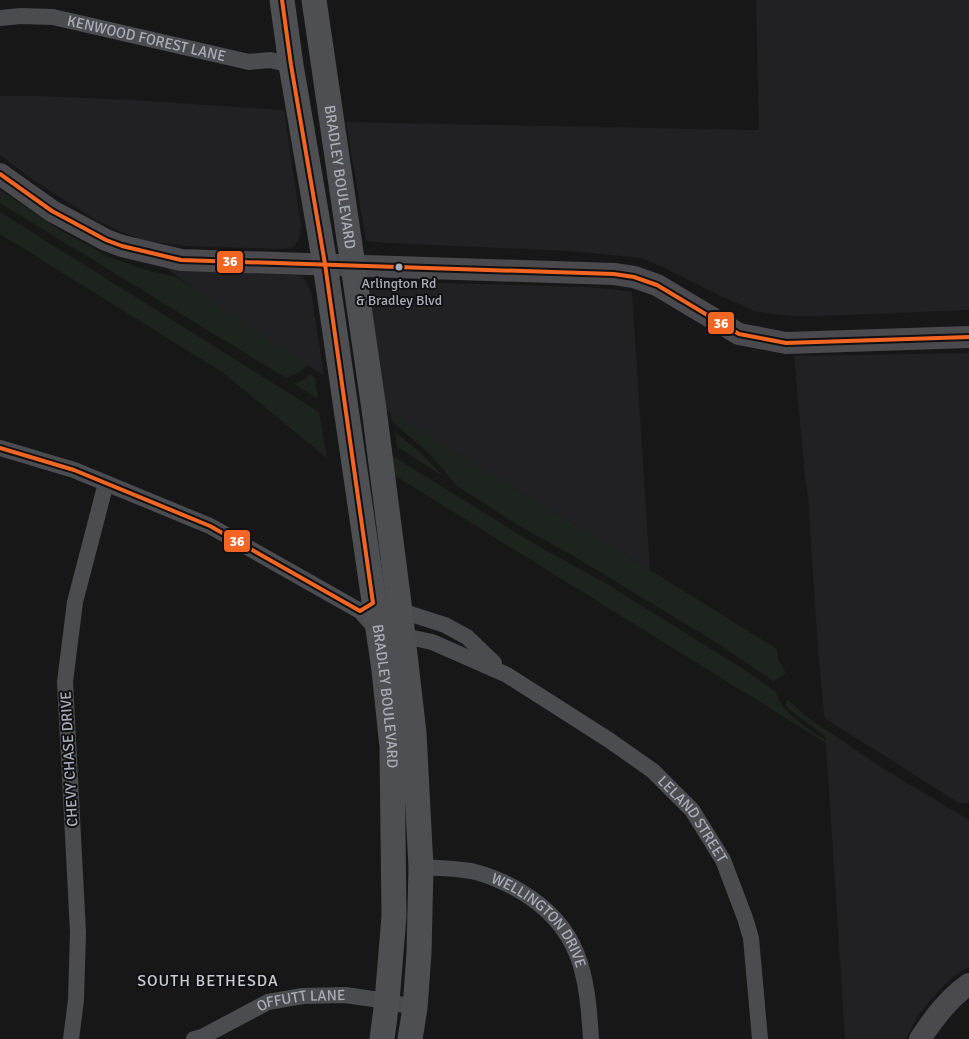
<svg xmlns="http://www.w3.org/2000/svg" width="969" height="1039" viewBox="0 0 969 1039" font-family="Signika,sans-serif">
<rect width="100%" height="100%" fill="#171717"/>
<g fill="#212123">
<polygon points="756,0 969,0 969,310 821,316 791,316 771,314 754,311 723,297 663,267 641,258 570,251 387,243 366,241 346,122 759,130"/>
<polygon points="0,96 41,96 134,100 284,110 301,226 299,240 293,247 285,249 184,246 144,240 124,233 96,220 33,180 0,155"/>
<polygon points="164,266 255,274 296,275 303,277 307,283 311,292 324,376 191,287"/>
<polygon points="381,281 587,287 611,289 632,292 650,570 383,409 367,296 372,286 376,283"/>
<polygon points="969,353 969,803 959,803 826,719 824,716 818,649 808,497 805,477 794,356"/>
<polygon points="825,729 879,766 969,820 969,967 954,976 942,987 918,1015 906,1039 845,1039"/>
</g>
<g fill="#1d241e">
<polygon points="0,190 60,230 109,257 149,271 177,277 191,287 308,365 300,372 286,378 0,203"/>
<polygon points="0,212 319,412 327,458 222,372 0,234"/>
<polygon points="310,374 315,378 318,399 294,384 305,379"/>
<polygon points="390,413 650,570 777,649 778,659 786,673 773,681 722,646 572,555 521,527 456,485 432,456 395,424 392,420"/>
<polygon points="395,432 421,453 443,476 397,447"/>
<path d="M391 455 533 543 605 583 743 669 776 692C779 712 811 730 826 741V743L394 475Z"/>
<polygon points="788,700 806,716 836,738 836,742 832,741 794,713 786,706 786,701"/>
</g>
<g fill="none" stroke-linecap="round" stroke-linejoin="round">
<g stroke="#4b4c50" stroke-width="16">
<path id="s1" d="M0 18 21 16 53 17 249 62 270 60 291 65"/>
<path id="s2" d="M0 448 74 470 210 526 360 611 377 630 432 642 507 675 609 740 653 771 692 810 723 860 745 918 751 938 760 1039"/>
<polyline points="392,608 445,625 467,637 494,663"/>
<path id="s3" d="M421 867C437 868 454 868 471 871 486 874 507 883 520 891 581 927 587 974 591 1039"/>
<polyline points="71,1039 76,1000 78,932 65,682 75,602 106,483"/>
<path id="s4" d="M194 1039 202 1037 268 1002 303 996 345 995 387 1001 415 1008"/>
</g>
<g stroke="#4a4a4e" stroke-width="22">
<polyline points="0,174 52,211 106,240 122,246 181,260 614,274 634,277 657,285 739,334 786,343 969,337"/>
<path d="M920 1039C934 1018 948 999 969 984"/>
</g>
<g stroke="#4d4f52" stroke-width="25">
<path id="s5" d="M282 0 291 65 325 264 384 670 392 747 394 916 387 1001 382 1039"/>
<path id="s6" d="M314 0 374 409 400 611 414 733 421 867 419 953 415 1008 410 1039"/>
</g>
<g stroke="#111113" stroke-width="8">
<g id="bus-1">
<polyline points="0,174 52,211 106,240 122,246 181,260 614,274 634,277 657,285 739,334 786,343 969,337"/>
<polyline points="0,448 74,470 210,526 360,611 373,603 325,264 291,65 282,0"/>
</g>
</g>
<use href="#bus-1" stroke="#f26522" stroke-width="4"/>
</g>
<circle fill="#a8adb8" stroke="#111113" stroke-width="2" cx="399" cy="267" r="4.5"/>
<g text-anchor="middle" stroke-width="4" stroke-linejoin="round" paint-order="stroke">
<g font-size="14" fill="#a8adb8" stroke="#111113">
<text x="399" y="288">Arlington Rd<tspan x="399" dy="17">&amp; Bradley Blvd</tspan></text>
</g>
<g font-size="15" fill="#a8adb8" stroke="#111113">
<text dy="5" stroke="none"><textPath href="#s1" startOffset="149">KENWOOD FOREST LANE</textPath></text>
<text dy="5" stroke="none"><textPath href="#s6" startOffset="179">BRADLEY BOULEVARD</textPath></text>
<text dy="5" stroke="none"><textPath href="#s5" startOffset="704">BRADLEY BOULEVARD</textPath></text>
<text transform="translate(69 759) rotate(-93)" y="5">CHEVY CHASE DRIVE</text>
<text dy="5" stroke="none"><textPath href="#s2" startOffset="798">LELAND STREET</textPath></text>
<text dy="5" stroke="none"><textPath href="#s3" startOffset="138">WELLINGTON DRIVE</textPath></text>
<text dy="5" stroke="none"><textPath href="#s4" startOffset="116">OFFUTT LANE</textPath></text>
</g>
<g font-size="16" letter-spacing="1" fill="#c9ccd4" stroke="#111113">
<text x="208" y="986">SOUTH BETHESDA</text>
</g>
</g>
<g stroke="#111113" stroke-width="2">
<rect x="216" y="250" width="28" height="24" rx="5" fill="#f26522"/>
<rect x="707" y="311" width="28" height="24" rx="5" fill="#f26522"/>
<rect x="223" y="529" width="28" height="24" rx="5" fill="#f26522"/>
</g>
<g font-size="14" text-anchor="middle" font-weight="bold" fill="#fff">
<text x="230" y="266">36</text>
<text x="721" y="328">36</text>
<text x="237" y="546">36</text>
</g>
</svg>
